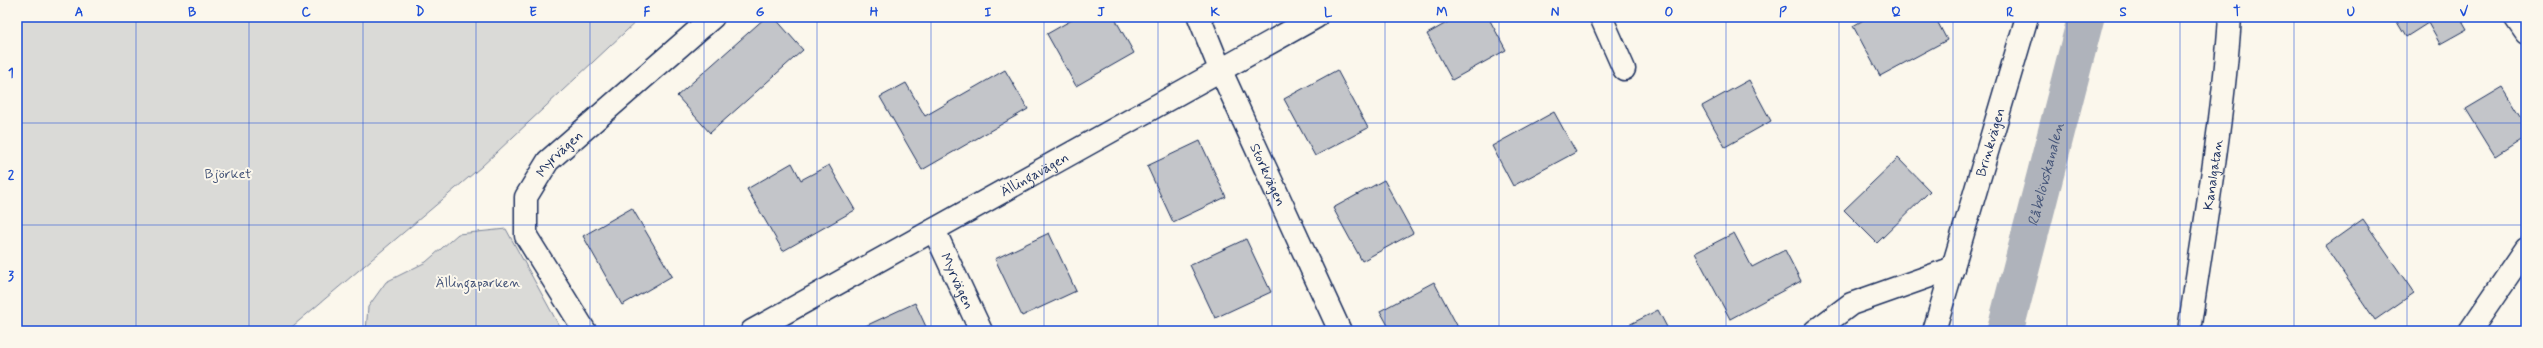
<svg xmlns="http://www.w3.org/2000/svg" width="2543" height="348" viewBox="0 0 2543 348" font-family="Mynerve,sans-serif">
<rect width="100%" height="100%" fill="#fbf7ec"/>
<filter id="ink" filterUnits="userSpaceOnUse"><feTurbulence type="fractalNoise" baseFrequency=".025" numOctaves="2"/><feDisplacementMap in="SourceGraphic" scale="8" xChannelSelector="R" yChannelSelector="G"/><feConvolveMatrix kernelMatrix="1 2 1 2 8 2 1 2 1" color-interpolation-filters="sRGB"/></filter>
<g filter="url(#ink)">
<g fill="#dadad7" stroke="#7a849a">
<polygon points="17,17 641,17 481,167 287,331 17,331"/>
<polygon points="506,229 562,331 366,331 368,307 386,282 426,262 458,234"/>
</g>
<g fill="none" stroke-linecap="round" stroke-linejoin="round">
<path stroke="#afb3bb" stroke-width="37" id="s1" d="M2005 331 2086 17"/>
</g>
<g fill="#c3c5c9" stroke="#1b2f5e">
<polygon points="766,17 774,17 803,50 710,133 677,96"/>
<polygon points="1077,17 1114,17 1134,53 1076,86 1047,34"/>
<polygon points="1457,17 1488,17 1506,50 1452,80 1427,34"/>
<polygon points="1864,17 1935,17 1947,40 1880,76 1853,26 1865,19"/>
<polygon points="2394,17 2460,17 2467,29 2440,44 2428,23 2406,37"/>
<polygon points="1005,70 1028,109 922,170 880,97 906,83 925,116"/>
<polygon points="1337,70 1368,128 1315,156 1284,99"/>
<polygon points="1749,80 1771,121 1725,147 1702,106"/>
<polygon points="2503,87 2526,124 2526,136 2495,156 2466,109"/>
<polygon points="1554,112 1576,152 1513,186 1492,146"/>
<polygon points="1200,141 1226,197 1173,222 1147,166"/>
<polygon points="1898,158 1930,191 1877,243 1844,210"/>
<polygon points="792,163 801,180 829,165 855,210 783,251 747,189"/>
<polygon points="1384,180 1413,233 1362,261 1333,208"/>
<polygon points="632,208 672,276 622,305 583,236"/>
<polygon points="2363,219 2414,293 2375,320 2325,246"/>
<polygon points="1049,233 1076,291 1022,316 995,259"/>
<polygon points="1734,233 1752,267 1785,250 1801,281 1730,319 1695,253"/>
<polygon points="1246,239 1271,292 1215,318 1190,265"/>
<polygon points="1434,282 1460,331 1391,331 1380,311"/>
<polygon points="915,303 928,331 862,331 861,328"/>
<polygon points="1658,310 1669,331 1617,331"/>
</g>
<g fill="none" stroke-linecap="round" stroke-linejoin="round">
<g stroke="#1b2f5e" stroke-width="25">
<g id="street">
<path id="s2" d="M1199 17 1220 69 1340 331"/>
<polyline points="1601,17 1624,69"/>
<polyline points="2515,17 2526,33"/>
<path id="s3" d="M934 230 981 331"/>
<path id="s4" d="M585 331 526 236V197L548 161 713 17"/>
<path id="s5" d="M752 331 1316 17"/>
<polyline points="1815,331 1851,304 1953,268"/>
<path id="s6" d="M1934 331 2027 17"/>
<polyline points="2470,331 2526,249"/>
</g>
</g>
<g stroke="#1b2f5e" stroke-width="25">
<g id="secondary">
<path id="s7" d="M2189 331C2204 227 2223 122 2230 17"/>
</g>
</g>
<use href="#street" stroke="#fbf7ec" stroke-width="22"/>
<use href="#secondary" stroke="#fbf7ec" stroke-width="22"/>
</g>
</g>
<path fill="none" stroke="#1d4ed8" stroke-width="1" stroke-opacity="0.55" d="M136 17V331M249 17V331M363 17V331M476 17V331M590 17V331M704 17V331M817 17V331M931 17V331M1044 17V331M1158 17V331M1272 17V331M1385 17V331M1499 17V331M1612 17V331M1726 17V331M1839 17V331M1953 17V331M2067 17V331M2180 17V331M2294 17V331M2407 17V331M17 123H2526M17 225H2526"/>
<g text-anchor="middle" stroke-width="4" stroke-linejoin="round" paint-order="stroke">
<g font-size="14" fill="#1b2f5e" stroke="#fbf7ec">
<text dy="5" stroke="none"><textPath href="#s6" startOffset="197">Brinkvägen</textPath></text>
<text dy="5" stroke="none"><textPath href="#s4" startOffset="206">Myrvägen</textPath></text>
<text dy="5" stroke="none"><textPath href="#s5" startOffset="323">Ällingavägen</textPath></text>
<text dy="5" stroke="none"><textPath href="#s7" startOffset="158">Kanalgatan</textPath></text>
<text dy="5" stroke="none"><textPath href="#s2" startOffset="172">Storkvägen</textPath></text>
<text dy="5" stroke="none"><textPath href="#s3" startOffset="56">Myrvägen</textPath></text>
</g>
<g font-size="14" fill="#415176" stroke="#fbf7ec">
<text x="228" y="178">Björket</text>
<text x="478" y="287">Ällingaparken</text>
</g>
<g font-size="15" font-style="italic" fill="#47577a" stroke="#fbf7ec">
<text dy="5" stroke="none"><textPath href="#s1" startOffset="162">Råbelövskanalen</textPath></text>
</g>
</g>
<rect width="2543" height="348" fill="none" stroke="#fbf7ec" stroke-width="44"/>
<rect x="22" y="22" width="2499" height="304" fill="none" stroke="#1d4ed8" stroke-width="1.5"/>
<g font-size="13" text-anchor="middle" font-weight="bold" fill="#1d4ed8">
<text x="79" y="16">A</text>
<text x="192" y="16">B</text>
<text x="306" y="16">C</text>
<text x="420" y="16">D</text>
<text x="533" y="16">E</text>
<text x="647" y="16">F</text>
<text x="760" y="16">G</text>
<text x="874" y="16">H</text>
<text x="988" y="16">I</text>
<text x="1101" y="16">J</text>
<text x="1215" y="16">K</text>
<text x="1328" y="16">L</text>
<text x="1442" y="16">M</text>
<text x="1555" y="16">N</text>
<text x="1669" y="16">O</text>
<text x="1783" y="16">P</text>
<text x="1896" y="16">Q</text>
<text x="2010" y="16">R</text>
<text x="2123" y="16">S</text>
<text x="2237" y="16">T</text>
<text x="2351" y="16">U</text>
<text x="2464" y="16">V</text>
<text x="11" y="77">1</text>
<text x="11" y="179">2</text>
<text x="11" y="280">3</text>
</g>
</svg>
